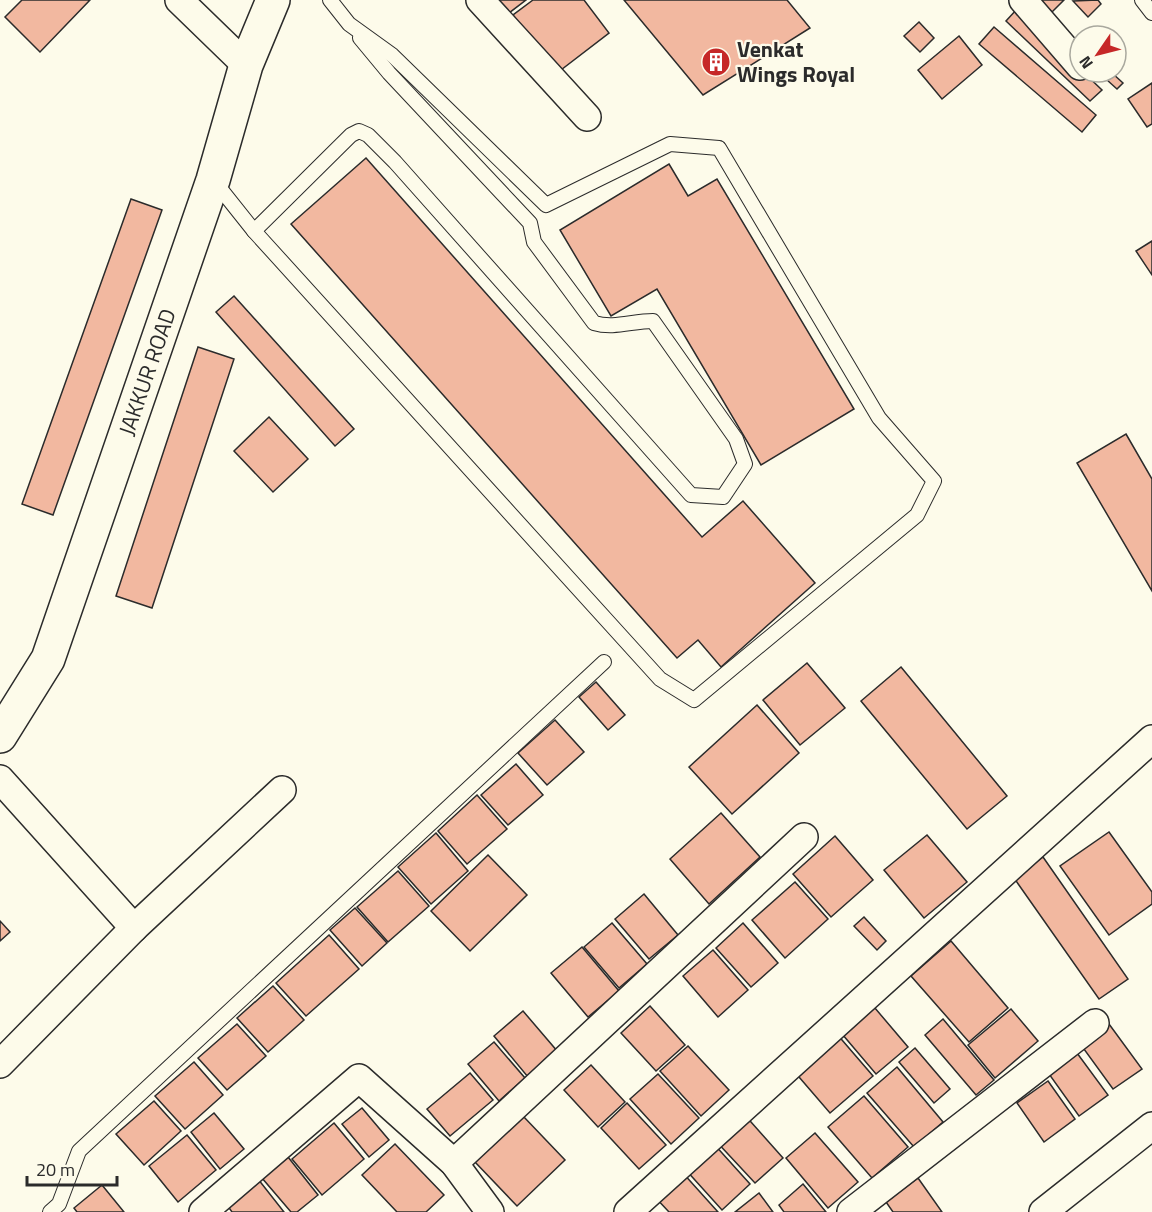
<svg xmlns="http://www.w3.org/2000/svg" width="1152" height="1212" viewBox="0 0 1152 1212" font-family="'Titillium Web',sans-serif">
<rect width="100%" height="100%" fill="#fdfbea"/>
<g fill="#f2b8a0" stroke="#2b2b2b" stroke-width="1.5">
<polygon points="22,0 90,0 40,52 5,17"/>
<polygon points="493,0 526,0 505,16"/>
<polygon points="533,0 584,0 609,33 557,73 513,15"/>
<polygon points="624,0 787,0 810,28 703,95"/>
<polygon points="1040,0 1064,0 1052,12"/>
<polygon points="1098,0 1101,4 1088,17 1073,1"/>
<polygon points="1017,9 1102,90 1090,101 1006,21"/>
<polygon points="919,22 934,38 920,52 904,36"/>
<polygon points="994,27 1096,115 1082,132 979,44"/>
<polygon points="959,36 982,65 942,99 918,70"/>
<polygon points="1112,73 1123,83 1117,89 1107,80"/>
<polygon points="1152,83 1152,124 1147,127 1128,99"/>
<polygon points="366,158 702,537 743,501 815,583 721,667 698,640 677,658 291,224"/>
<polygon points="669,164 688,196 717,179 854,409 761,465 657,289 611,316 560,230"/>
<polygon points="131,199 162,210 53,515 22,504"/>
<polygon points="1152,241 1152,275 1136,251"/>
<polygon points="234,296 354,429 335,446 216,312"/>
<polygon points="198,347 234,359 152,608 116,596"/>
<polygon points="269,417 308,459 273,492 234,451"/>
<polygon points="1126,434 1152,479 1152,591 1077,463"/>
<polygon points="807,663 845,708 800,745 763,700"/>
<polygon points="901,667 1007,796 967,829 861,701"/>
<polygon points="596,682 625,715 608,730 579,697"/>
<polygon points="757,705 799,753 732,814 689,767"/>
<polygon points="555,720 584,752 547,785 518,753"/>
<polygon points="516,764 543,795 508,825 481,795"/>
<polygon points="477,795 507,829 467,864 438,831"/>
<polygon points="721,813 760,857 709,904 670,859"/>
<polygon points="1109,832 1152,892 1152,904 1109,935 1060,866"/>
<polygon points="436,833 468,871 431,904 398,867"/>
<polygon points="927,835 967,882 924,918 884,870"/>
<polygon points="835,836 873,880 831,917 793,874"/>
<polygon points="488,855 527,895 470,951 431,911"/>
<polygon points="1043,857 1128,979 1099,999 1014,878"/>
<polygon points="398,871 429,906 388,942 357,907"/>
<polygon points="795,882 828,919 785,958 752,920"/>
<polygon points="644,894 678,935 649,959 615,919"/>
<polygon points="355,908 387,943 362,966 330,930"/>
<polygon points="864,917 886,941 877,950 854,926"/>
<polygon points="0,921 10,932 0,941"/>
<polygon points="612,923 647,964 619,988 584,947"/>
<polygon points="743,923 778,963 751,987 716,948"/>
<polygon points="329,935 359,969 306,1016 276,983"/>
<polygon points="951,941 1008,1008 969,1042 911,976"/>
<polygon points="582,947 619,991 588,1017 551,973"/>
<polygon points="713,950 748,990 718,1017 683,976"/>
<polygon points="273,986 304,1020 268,1052 237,1018"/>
<polygon points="869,1001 908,1047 876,1074 837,1028"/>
<polygon points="650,1006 685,1045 656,1071 621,1033"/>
<polygon points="1011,1009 1038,1041 995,1078 968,1045"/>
<polygon points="523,1011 558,1052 528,1077 494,1036"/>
<polygon points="943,1019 994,1080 976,1095 925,1035"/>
<polygon points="237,1024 266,1056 227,1090 198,1058"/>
<polygon points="1109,1024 1142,1069 1113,1089 1081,1045"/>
<polygon points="836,1033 873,1076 830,1113 793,1070"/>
<polygon points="494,1042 525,1078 499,1101 468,1064"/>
<polygon points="688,1046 729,1090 701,1116 660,1071"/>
<polygon points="915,1048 950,1089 934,1103 899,1062"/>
<polygon points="1077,1053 1108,1095 1079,1116 1049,1074"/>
<polygon points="194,1062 223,1095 185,1129 155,1096"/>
<polygon points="591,1065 625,1102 598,1127 564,1090"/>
<polygon points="897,1067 943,1122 914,1147 867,1093"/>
<polygon points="470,1073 493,1100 450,1136 427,1109"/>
<polygon points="658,1074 699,1118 671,1144 630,1099"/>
<polygon points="1048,1081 1075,1119 1044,1142 1017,1103"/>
<polygon points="864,1096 908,1147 872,1178 828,1127"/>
<polygon points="154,1101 181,1131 144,1165 116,1134"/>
<polygon points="627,1103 666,1145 639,1169 601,1128"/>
<polygon points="362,1108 389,1140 369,1157 342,1124"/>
<polygon points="214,1113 244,1149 220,1169 191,1132"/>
<polygon points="743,1113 783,1158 755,1183 714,1139"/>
<polygon points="523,1116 565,1160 517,1206 475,1162"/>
<polygon points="334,1123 364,1159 322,1195 292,1159"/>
<polygon points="815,1133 858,1182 828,1208 786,1158"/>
<polygon points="187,1135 216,1170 178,1202 149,1166"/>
<polygon points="713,1143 750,1184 722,1210 685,1169"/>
<polygon points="395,1144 444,1195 426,1212 397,1212 362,1175"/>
<polygon points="288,1157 318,1195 297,1212 291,1212 262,1178"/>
<polygon points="682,1172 718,1212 669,1212 655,1197"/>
<polygon points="918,1178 942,1212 893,1212 886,1202"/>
<polygon points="258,1179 284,1212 232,1212 227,1205"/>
<polygon points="803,1184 826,1212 784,1212 779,1205"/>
<polygon points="102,1185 124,1212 77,1212 74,1208"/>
<polygon points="759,1193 773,1212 735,1212"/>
</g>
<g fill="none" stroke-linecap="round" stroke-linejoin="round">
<g stroke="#2b2b2b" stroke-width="16">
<g id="service">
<polyline points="1142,0 1152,13"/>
<polyline points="215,182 254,231 660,679 694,700 917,515 934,481 879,418 719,148 670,144 546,205 392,55 349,24 330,0"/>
<path d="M254 231 351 135 359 131 368 135 395 162 691 495 723 497 745 464 736 439 653 321C632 321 614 329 594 323L534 242 530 223 389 73 360 38"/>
<polyline points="50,1212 59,1204 79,1151 604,662"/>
</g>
</g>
<g stroke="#2b2b2b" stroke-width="30">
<g id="minor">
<polyline points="179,0 246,65"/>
<polyline points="480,0 587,117"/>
<polyline points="1023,0 1080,66"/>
<polyline points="0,779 134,928"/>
<polyline points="0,1064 134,928 282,790"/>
<polyline points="454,1163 804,837"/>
<polyline points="203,1212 359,1078 454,1163 490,1212"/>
<polyline points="628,1212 1152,739"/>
<polyline points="851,1212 1095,1023"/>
<polyline points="1043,1212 1152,1126"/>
</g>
</g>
<g stroke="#2b2b2b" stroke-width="36">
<polyline id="tertiary" points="0,736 48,659 213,180 246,65 273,0"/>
</g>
<use href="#service" stroke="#fdfbea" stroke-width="14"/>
<use href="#minor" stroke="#fdfbea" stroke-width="27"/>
<use href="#tertiary" stroke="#fdfbea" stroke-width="33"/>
</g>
<defs>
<g id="building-disc" transform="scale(1.5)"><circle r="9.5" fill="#c62828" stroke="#fdfbea"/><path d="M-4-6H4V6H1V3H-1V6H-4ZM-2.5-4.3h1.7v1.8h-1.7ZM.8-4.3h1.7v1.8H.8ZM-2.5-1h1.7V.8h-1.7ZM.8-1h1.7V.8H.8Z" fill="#fff"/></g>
</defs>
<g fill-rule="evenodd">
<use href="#building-disc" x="716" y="62"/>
</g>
<g text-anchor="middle" stroke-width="4.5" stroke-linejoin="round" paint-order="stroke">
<g font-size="22" font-weight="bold" fill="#2b2b2b" stroke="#fdfbea" text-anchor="start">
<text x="737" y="57">Venkat<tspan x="737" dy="25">Wings Royal</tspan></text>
</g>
<g font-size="22" fill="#2b2b2b" stroke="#fdfbea">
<text transform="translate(147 372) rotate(-71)" y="8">JAKKUR ROAD</text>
</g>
</g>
<g transform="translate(1098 54) rotate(235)"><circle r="28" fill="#fdfbea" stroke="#a9a89e" stroke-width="1.5"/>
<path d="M0-4.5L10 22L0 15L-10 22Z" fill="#c62828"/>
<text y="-9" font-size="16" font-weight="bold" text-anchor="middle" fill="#2b2b2b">N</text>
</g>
<path d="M27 1176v9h90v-9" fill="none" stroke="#2b2b2b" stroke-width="3"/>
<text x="36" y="1176" font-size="18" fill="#2b2b2b" stroke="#fdfbea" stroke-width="4.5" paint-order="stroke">20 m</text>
</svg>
